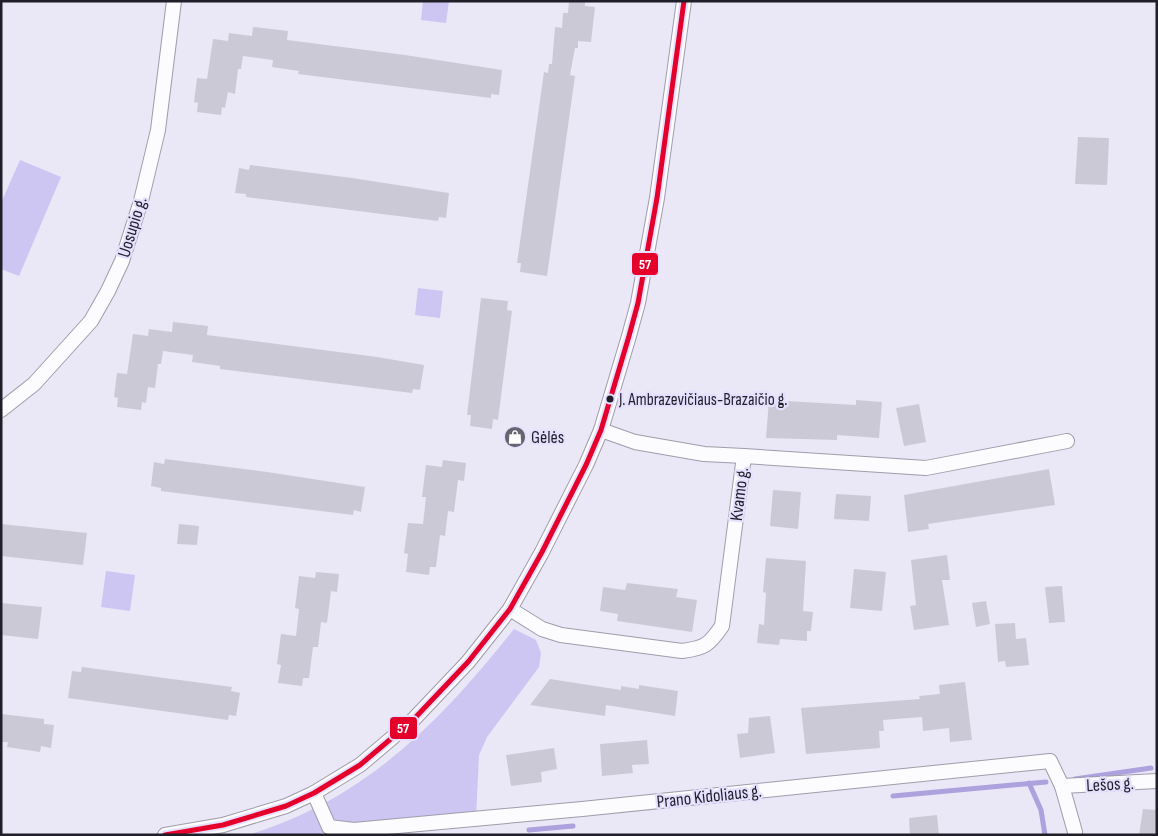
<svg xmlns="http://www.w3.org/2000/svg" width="1158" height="836" viewBox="0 0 1158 836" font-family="'Sofia Sans Condensed',sans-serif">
<rect width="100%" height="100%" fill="#eae7f7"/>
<g fill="#cdc5f2">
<polygon points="423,1 449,1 446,23 421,20"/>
<polygon points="20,160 61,177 19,276 1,269 1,203"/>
<polygon points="418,288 443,291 440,318 415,315"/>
<polygon points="106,571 135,575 130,611 101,607"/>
<path d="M514 629 536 640 541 653 539 667 487 737 479 755 476 818 326 832 316 835H248C366 799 440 722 514 629Z"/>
</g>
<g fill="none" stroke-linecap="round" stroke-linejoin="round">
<g stroke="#ada1de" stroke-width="5">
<polyline points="1075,779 1151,768"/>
<polyline points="1029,783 1041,810 1045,835"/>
<polyline points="893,796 1046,782"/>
<polyline points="529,830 573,826"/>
</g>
</g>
<g fill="#ccc9d7">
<polygon points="569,1 585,1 585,6 595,7 591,42 578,41 578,48 575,48 570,75 575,76 547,276 520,272 521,263 517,263 544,72 548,73 549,64 552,64 555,27 562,28 563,13 568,13"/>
<polygon points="253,27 288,31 287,40 405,55 502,70 499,95 491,94 491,98 298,74 299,71 272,67 273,60 243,56 241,69 238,69 235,94 228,92 225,108 222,107 221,115 197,112 198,103 194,102 197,78 207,79 213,39 228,41 229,33 252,36"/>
<polygon points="1078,137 1109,138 1107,185 1075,184"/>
<polygon points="250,165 352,178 449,193 446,218 439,217 438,221 246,197 246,194 235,193 239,168 249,170"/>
<polygon points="481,298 508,301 507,310 512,311 498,420 493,419 492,429 470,426 471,415 467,415"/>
<polygon points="173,322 208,326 207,335 377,357 424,365 420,390 413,389 412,393 220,369 220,366 192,362 193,355 163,351 161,364 158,364 155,388 148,387 146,403 142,402 141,410 117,407 118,398 114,397 117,373 127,374 133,334 148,336 149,329 172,332"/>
<polygon points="769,400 856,405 856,400 882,402 879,438 837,435 837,440 766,438"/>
<polygon points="919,404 926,442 904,446 896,408"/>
<polygon points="165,459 267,472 365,487 361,512 354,510 353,515 161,491 161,488 151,486 154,462 164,464"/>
<polygon points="443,460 466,463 464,481 458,480 454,512 448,511 445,536 440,535 436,567 430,567 429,575 406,572 408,554 404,553 408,523 423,524 426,497 422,497 426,465 442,467"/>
<polygon points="1049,469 1055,505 928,524 929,529 908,532 904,495"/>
<polygon points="773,490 801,492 798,529 770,526"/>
<polygon points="836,494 871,496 869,521 834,519"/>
<polygon points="1,524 87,533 83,565 1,556"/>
<polygon points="179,524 199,526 197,545 177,544"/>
<polygon points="947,555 950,580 942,580 949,625 914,630 910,606 916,605 911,560"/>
<polygon points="766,558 806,561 803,611 813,612 811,631 807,631 807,641 780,639 779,645 757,643 759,624 764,625 766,593 763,592"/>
<polygon points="854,569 886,572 882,611 850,608"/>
<polygon points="316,572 339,574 337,592 331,591 327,623 321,622 318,647 313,647 309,678 303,678 302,686 278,683 281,665 277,664 281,634 296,636 299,609 295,608 299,576 315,578"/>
<polygon points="627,583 678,589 676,597 697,600 692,632 617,621 618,614 600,611 603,587 625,590"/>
<polygon points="1062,586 1065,622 1049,623 1045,587"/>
<polygon points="986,601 990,624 976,627 972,603"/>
<polygon points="1,603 42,607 38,639 1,635"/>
<polygon points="1015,623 1016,639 1026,638 1029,665 1006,667 1005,661 998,662 995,624"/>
<polygon points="82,667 232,687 231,691 240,693 236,716 229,715 228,720 68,698 72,671 81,672"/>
<polygon points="550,679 621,690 621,686 639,689 639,685 678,691 675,716 606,705 605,716 530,705"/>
<polygon points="965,682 972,740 950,742 949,728 923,731 922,717 883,720 884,731 879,731 880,748 806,754 801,708 920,699 919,696 940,694 939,685"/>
<polygon points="1,714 44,719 44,724 54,725 51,748 41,746 40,752 7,747 8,742 1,742"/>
<polygon points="770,716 775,753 740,758 737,734 748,733 749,718"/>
<polygon points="647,740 649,764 632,765 633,773 602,776 600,744"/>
<polygon points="554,748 557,769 541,772 542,782 511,786 506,755"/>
<polygon points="1143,809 1157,810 1157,835 1139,835"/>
<polygon points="937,815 939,835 910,835 909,818"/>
</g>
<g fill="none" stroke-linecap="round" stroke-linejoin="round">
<g stroke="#9f9da9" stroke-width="16">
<g id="street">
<polyline points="1,410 34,384 91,321 108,291 122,261 141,201 158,130 174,1"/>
<polyline points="601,430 635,442 704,454 744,456"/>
<path d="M510 609 542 629 561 635 682 651C705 648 709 645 722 626L744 456 926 468 1067 441"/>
<polyline points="1062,786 1157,781"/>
<polyline points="314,793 329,827 354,830 582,809 1050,761 1062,786 1075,832"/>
<polyline points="165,835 223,825 286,806 314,793 360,765 412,721 468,662 510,609 542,552 586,465 601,430 629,336 638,303 657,198 684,1"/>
</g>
</g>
<use href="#street" stroke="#fcfbfe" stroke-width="14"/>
<g stroke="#e5e0fe" stroke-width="9">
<polyline id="bus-1" points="165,835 223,825 286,806 314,793 360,765 412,721 468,662 510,609 542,552 586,465 601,430 629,336 638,303 657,198 684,1"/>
</g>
<use href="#bus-1" stroke="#e4002b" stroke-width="5"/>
</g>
<defs>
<g id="shop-disc" transform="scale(1.125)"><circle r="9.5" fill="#676471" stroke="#e5e0fe"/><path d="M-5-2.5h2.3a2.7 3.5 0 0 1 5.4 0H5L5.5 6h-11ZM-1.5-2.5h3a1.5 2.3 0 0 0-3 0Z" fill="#fff"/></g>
</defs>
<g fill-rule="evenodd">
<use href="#shop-disc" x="515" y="437"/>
</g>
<circle fill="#201e29" stroke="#e5e0fe" stroke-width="2" cx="610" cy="399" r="4.5"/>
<g text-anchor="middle" stroke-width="4.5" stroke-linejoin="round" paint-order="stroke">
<g font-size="17" fill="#201e29" stroke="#e5e0fe" text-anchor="start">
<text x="619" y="405">J. Ambrazevičiaus-Brazaičio g.</text>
</g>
<g font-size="18" fill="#201e29" stroke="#e5e0fe">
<text transform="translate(132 227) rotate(-73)" y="6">Uosupio g.</text>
<text transform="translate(739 494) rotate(-83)" y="6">Kvamo g.</text>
<text transform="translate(1110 784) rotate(-3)" y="6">Lešos g.</text>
<text transform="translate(709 796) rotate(-6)" y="6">Prano Kidoliaus g.</text>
</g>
<g font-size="18" fill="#201e29" stroke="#e5e0fe" text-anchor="start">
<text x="531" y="443">Gėlės</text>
</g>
</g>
<g stroke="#e5e0fe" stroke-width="2">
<rect x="631" y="252" width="28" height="24" rx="5" fill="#e4002b"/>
<rect x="389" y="716" width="29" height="24" rx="5" fill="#e4002b"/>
</g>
<g font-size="14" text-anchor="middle" font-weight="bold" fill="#fff">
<text x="645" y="269">57</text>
<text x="403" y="733">57</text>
</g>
<rect width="1158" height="836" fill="none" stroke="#201e29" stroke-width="5"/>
</svg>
